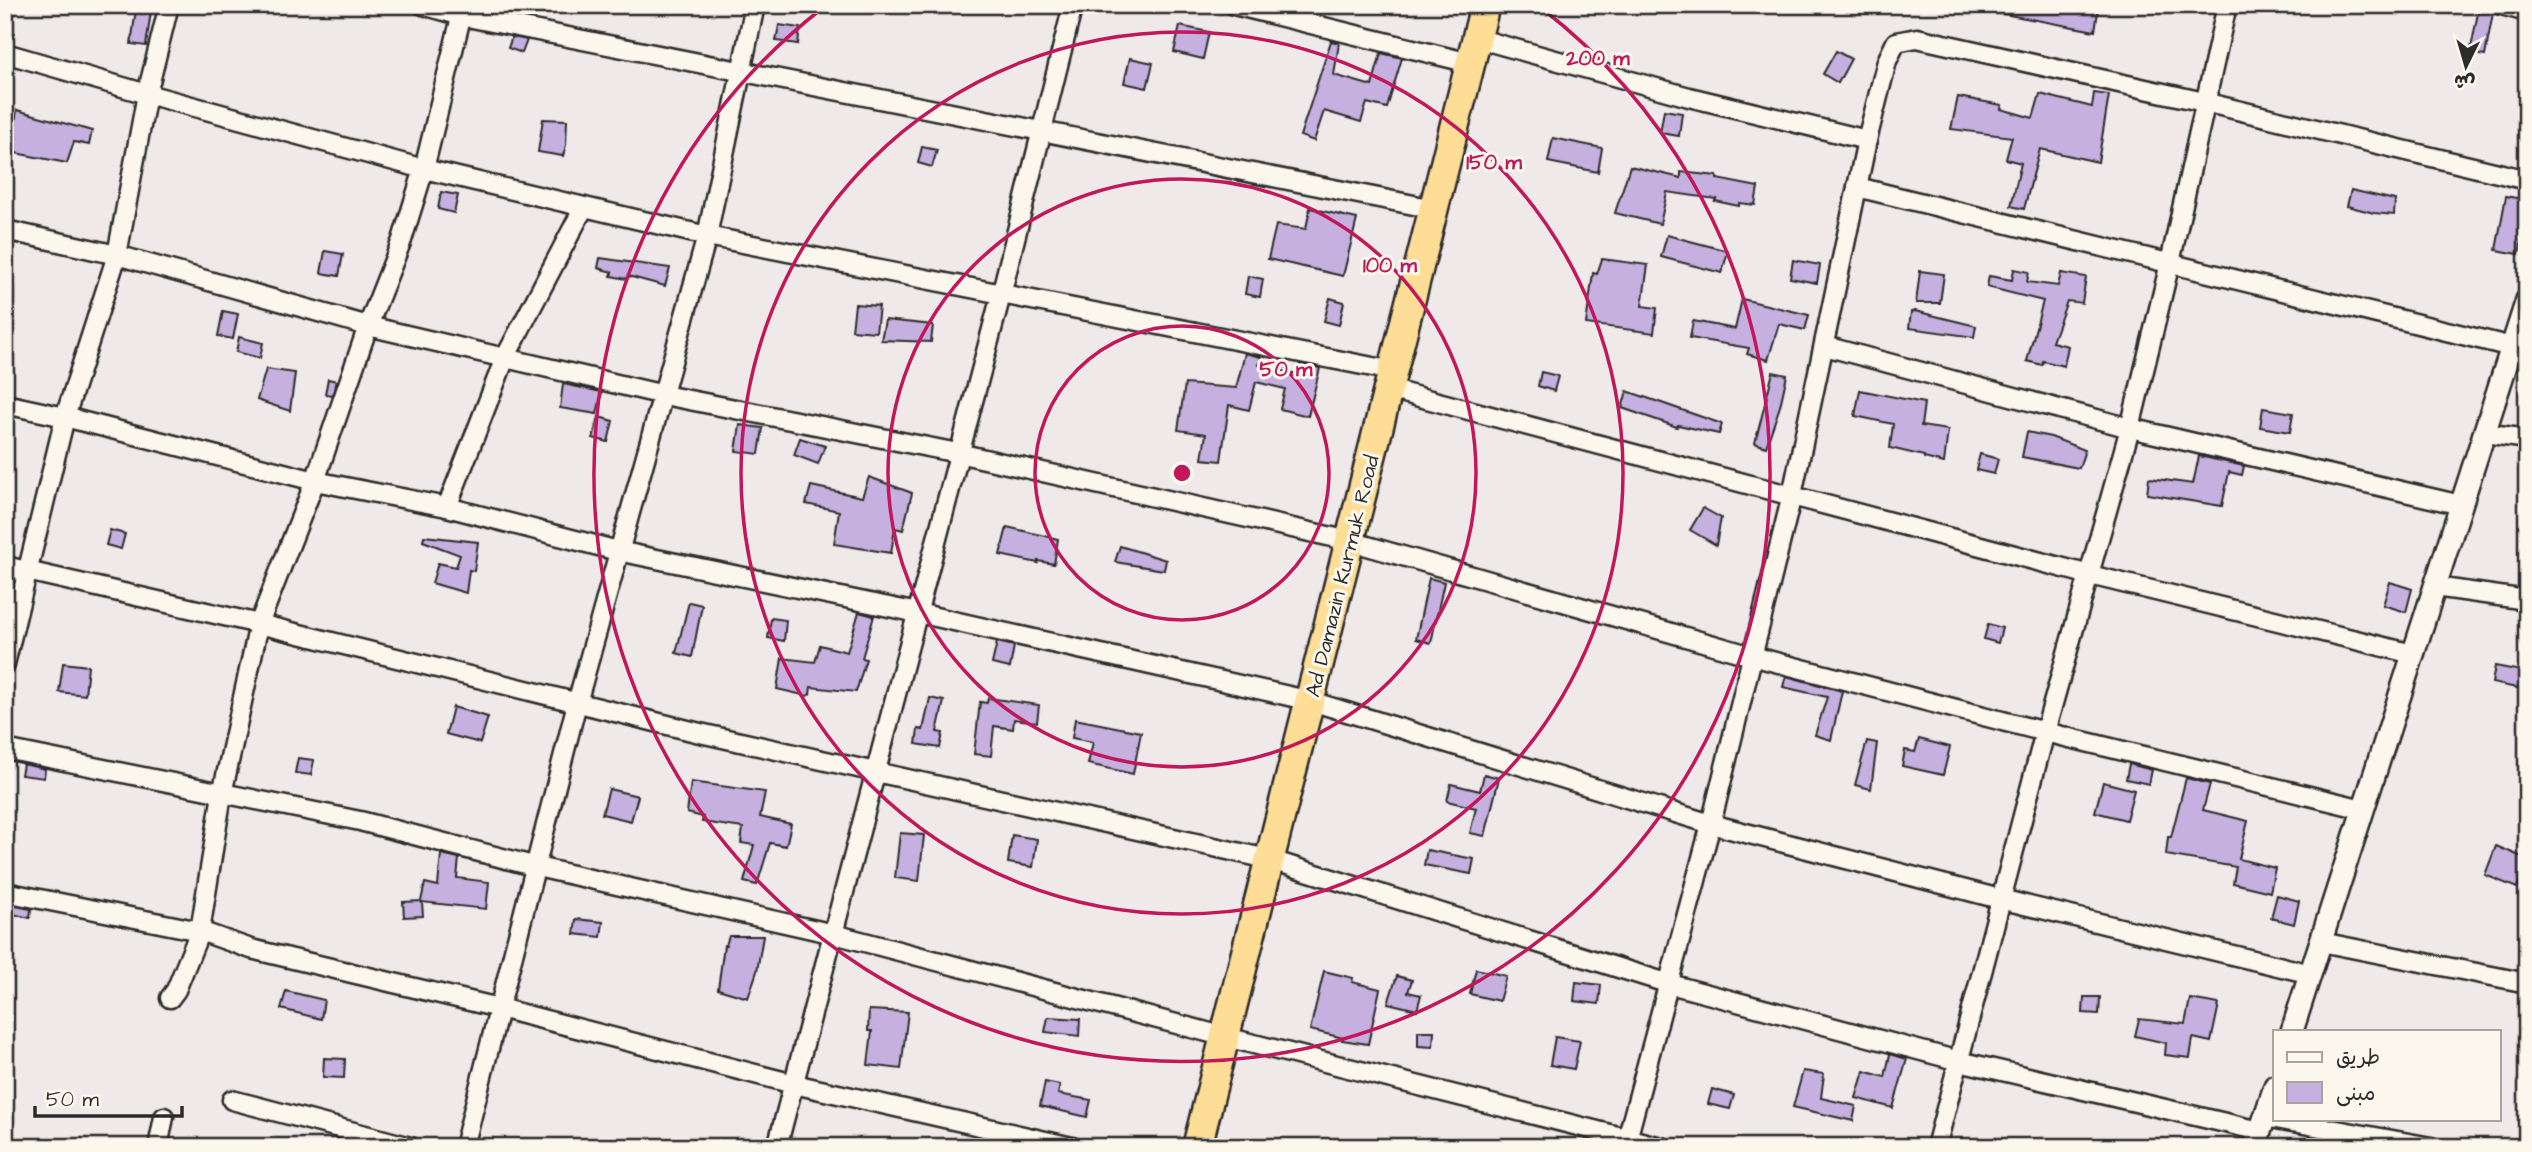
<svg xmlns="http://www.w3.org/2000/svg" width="2532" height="1152" viewBox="0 0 2532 1152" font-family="'Architects Daughter','Playpen Sans Arabic',sans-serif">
<rect width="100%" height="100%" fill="#f0e9ea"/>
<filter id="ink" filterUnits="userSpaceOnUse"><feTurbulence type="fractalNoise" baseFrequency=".0143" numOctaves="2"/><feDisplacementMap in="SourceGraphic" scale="14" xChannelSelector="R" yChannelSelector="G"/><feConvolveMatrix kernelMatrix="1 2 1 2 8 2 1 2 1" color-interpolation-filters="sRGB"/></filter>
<g filter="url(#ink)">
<g fill="#c5b0e0" stroke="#2b2b2b" stroke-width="2">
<polygon points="1999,5 2099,5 2095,31 1998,13"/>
<polygon points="2479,8 2491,10 2493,13 2485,56 2470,53"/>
<polygon points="136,9 151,11 146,46 131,44"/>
<polygon points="779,25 800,28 798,44 776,41"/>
<polygon points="1180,26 1209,32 1203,59 1174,52"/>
<polygon points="512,37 527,40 522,53 508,48"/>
<polygon points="1331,41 1339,43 1334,75 1372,86 1381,53 1402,58 1387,108 1367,103 1361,122 1324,111 1314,141 1300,136"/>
<polygon points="1836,51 1851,59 1838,83 1823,74"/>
<polygon points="1130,58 1153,63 1147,88 1124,83"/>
<polygon points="2094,93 2109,95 2098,162 2040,149 2024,209 2011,206 2021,163 2006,159 2012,137 1951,129 1958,97 2002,105 2001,109 2033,118 2040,94 2092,107"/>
<polygon points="17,110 92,131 89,145 74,142 67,163 10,152"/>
<polygon points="1664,110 1682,113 1679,136 1660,133"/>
<polygon points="543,119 567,120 566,145 563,156 538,152"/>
<polygon points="1553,138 1602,148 1598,172 1548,162"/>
<polygon points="922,147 937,150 932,167 918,163"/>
<polygon points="1630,166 1681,178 1681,172 1717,176 1717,179 1758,187 1755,205 1739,203 1739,206 1715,201 1716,199 1667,192 1660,224 1615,213"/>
<polygon points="2351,190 2395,200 2394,215 2374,213 2347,206"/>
<polygon points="441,192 458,195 454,213 438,209"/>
<polygon points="2506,196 2527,200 2527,214 2519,254 2496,250"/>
<polygon points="1310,208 1357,219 1343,276 1268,259 1276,225 1306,229"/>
<polygon points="1667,235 1728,251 1722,273 1661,257"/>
<polygon points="325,251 343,254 339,276 321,273"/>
<polygon points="600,258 670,268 665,286 628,276 627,279 611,276 612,272 598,268"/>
<polygon points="1602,259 1648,265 1642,306 1657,308 1654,333 1586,324 1593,273 1597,274"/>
<polygon points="1793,260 1820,265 1817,283 1790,278"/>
<polygon points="2014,269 2029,272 2027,282 2058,286 2061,273 2086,277 2082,303 2067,301 2052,342 2068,346 2064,366 2043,361 2042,365 2027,361 2043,301 1987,287 1989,276 2012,280"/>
<polygon points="1920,271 1944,274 1940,303 1916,303"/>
<polygon points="1248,276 1263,279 1260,297 1245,294"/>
<polygon points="1330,298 1344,302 1339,325 1324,321"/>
<polygon points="1742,299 1809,315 1805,330 1779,324 1768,360 1747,354 1749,348 1690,338 1693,321 1735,329"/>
<polygon points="855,304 879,306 876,332 852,330"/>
<polygon points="223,311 238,314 233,339 218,336"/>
<polygon points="1915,311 1976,326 1974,337 1909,328 1911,312"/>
<polygon points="885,320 933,325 931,342 881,340"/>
<polygon points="239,337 263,343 260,358 236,352"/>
<polygon points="1245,353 1261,357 1259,365 1297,374 1300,364 1320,368 1308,416 1280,409 1285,389 1256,382 1249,410 1229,405 1221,461 1202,459 1206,434 1178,430 1185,384 1236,388"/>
<polygon points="266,369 295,373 290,411 257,400"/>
<polygon points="1541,372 1558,376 1554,391 1538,386"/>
<polygon points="1773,372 1787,375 1780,406 1766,447 1755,443"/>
<polygon points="328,379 337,381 332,395 325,394"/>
<polygon points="563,384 602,392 597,414 560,408"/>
<polygon points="1860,390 1924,403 1921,426 1948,430 1944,463 1924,458 1924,456 1890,448 1893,424 1855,416"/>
<polygon points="1627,391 1722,424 1719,434 1678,425 1677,427 1622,408"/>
<polygon points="2263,408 2293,413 2290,432 2260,427"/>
<polygon points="599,417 613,421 608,442 593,438"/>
<polygon points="740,425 763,428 759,454 736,451"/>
<polygon points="2027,432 2051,437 2085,450 2079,468 2022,457"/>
<polygon points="800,438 825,446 818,464 794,455"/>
<polygon points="1980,454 1998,459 1994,474 1976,470"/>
<polygon points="2199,456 2244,466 2242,475 2229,472 2222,506 2147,494 2149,478 2193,484"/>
<polygon points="869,477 912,493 903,530 895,528 891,553 834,544 839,511 806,504 811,486 862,497"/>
<polygon points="1703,508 1721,518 1716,545 1690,530"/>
<polygon points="1007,527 1058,539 1054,564 1038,561 1038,563 1000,555"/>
<polygon points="110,530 125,534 121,549 106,545"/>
<polygon points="424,536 478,542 474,571 469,570 466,593 432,583 438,563 456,567 460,555 423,541"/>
<polygon points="1120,546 1166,560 1164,570 1115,562"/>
<polygon points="1429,578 1444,582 1431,643 1416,639"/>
<polygon points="2390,582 2412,589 2406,612 2383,605"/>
<polygon points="689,602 702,605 692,657 676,653"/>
<polygon points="859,612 874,616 862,658 866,659 856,692 811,687 810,694 807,696 777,689 782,658 815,662 820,645 847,652"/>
<polygon points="771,618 786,620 784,641 768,638"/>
<polygon points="1988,624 2002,628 1998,643 1984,639"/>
<polygon points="997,642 1014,646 1010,668 992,664"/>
<polygon points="63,663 88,666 85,695 59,692"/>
<polygon points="2495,666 2527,672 2527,690 2492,683"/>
<polygon points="1786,676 1842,691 1831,740 1815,735 1827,697 1783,687"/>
<polygon points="930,698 944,701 937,732 943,733 940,748 916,744 918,729 923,730"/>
<polygon points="988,698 1039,705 1037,722 1014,719 1013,729 994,726 991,756 974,754 980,702 987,703"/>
<polygon points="453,707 488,717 480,743 446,734"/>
<polygon points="1075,719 1141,732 1133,774 1088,764 1093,742 1072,738"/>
<polygon points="1919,739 1950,747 1943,775 1902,766 1905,750 1915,752"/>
<polygon points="1867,741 1877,743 1871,789 1855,785"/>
<polygon points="298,758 314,760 311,775 295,773"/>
<polygon points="23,764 45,769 44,778 21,775"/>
<polygon points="2129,764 2152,770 2149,784 2126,779"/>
<polygon points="1484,774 1499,778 1485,836 1470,833 1476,808 1447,801 1451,784 1480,791"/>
<polygon points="2186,778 2210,784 2203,810 2248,821 2239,859 2275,868 2270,892 2233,883 2236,867 2166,855 2168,837 2171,837"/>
<polygon points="691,782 765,792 760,817 791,824 786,846 770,843 757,885 744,882 754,845 741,843 743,828 702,822 703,817 687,813"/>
<polygon points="2103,782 2134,790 2126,820 2095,812"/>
<polygon points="609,789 638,796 631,821 602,814"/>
<polygon points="900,833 924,835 919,881 895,878"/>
<polygon points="1012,835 1037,839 1033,867 1008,863"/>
<polygon points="2496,846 2527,859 2517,888 2485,875"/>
<polygon points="1427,850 1474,859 1471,874 1424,865"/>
<polygon points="441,854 459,858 457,878 489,882 486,909 422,902 423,916 404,917 403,902 421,901 425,883 438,886"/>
<polygon points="2277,895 2299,901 2294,924 2271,918"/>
<polygon points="10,905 31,909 30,918 8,913"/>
<polygon points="576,919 603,922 601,937 574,934"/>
<polygon points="729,936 763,936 757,971 748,998 718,989 724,945 726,945"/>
<polygon points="1476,969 1506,976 1499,1001 1470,994"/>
<polygon points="1324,971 1353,978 1352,982 1380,989 1368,1044 1342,1040 1343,1038 1310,1030"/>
<polygon points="1397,976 1412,980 1408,992 1421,995 1417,1010 1388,1003"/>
<polygon points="1576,982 1601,985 1599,1004 1574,1001"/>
<polygon points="286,991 324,1000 321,1019 281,1009"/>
<polygon points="2084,997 2100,997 2099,1014 2083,1013"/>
<polygon points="2190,999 2219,1004 2211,1042 2193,1038 2190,1058 2165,1055 2166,1043 2135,1036 2139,1019 2185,1024"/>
<polygon points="869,1010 908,1012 901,1069 868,1065 872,1031 868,1031"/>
<polygon points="1048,1017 1080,1019 1079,1036 1045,1032"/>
<polygon points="1418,1031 1434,1031 1433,1047 1418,1046"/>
<polygon points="1555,1037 1580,1041 1574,1069 1550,1065"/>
<polygon points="1890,1054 1907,1059 1893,1108 1856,1098 1864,1071 1885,1077"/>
<polygon points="324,1058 345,1059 344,1078 323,1077"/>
<polygon points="1803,1071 1824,1074 1821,1098 1856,1106 1853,1121 1793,1107"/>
<polygon points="1045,1082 1060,1085 1058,1094 1091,1100 1087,1117 1040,1106"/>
<polygon points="1712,1089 1734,1095 1730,1109 1708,1104"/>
</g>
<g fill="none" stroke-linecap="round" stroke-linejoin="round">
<g stroke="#2b2b2b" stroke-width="23">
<g id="minor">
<polyline points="423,5 462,16 1434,209"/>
<polyline points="1234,5 1470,63"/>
<polyline points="2501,5 2527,12"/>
<polyline points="1476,38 1689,97 1867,140 1887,61 1896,42 1917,38 2204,102 2527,180"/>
<polyline points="5,53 147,94 424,169 707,236 1393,371"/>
<polyline points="1857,187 2512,347"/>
<polyline points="5,230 117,255 368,326 664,395 958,453 1350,541 1752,656 2045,732 2363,809"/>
<polyline points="1825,346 2130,428 2461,505"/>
<polyline points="1389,389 2090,575 2413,654"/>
<polyline points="5,404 65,417 315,481 447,507 618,551 918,613 1311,701 1711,824 2000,899 2311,974"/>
<polyline points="2484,433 2527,439"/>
<polyline points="447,507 505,358 584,207"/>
<polyline points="5,566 259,624 700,733 1268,859 1670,984 1959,1061 2260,1131"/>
<polyline points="2435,587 2527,600"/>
<polyline points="5,664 65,417 117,255 147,94 169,5"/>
<polyline points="5,749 360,821 537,867 834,934 1226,1037 1661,1147"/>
<polyline points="5,892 200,931 251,949 499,1008 794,1084 1072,1147"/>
<polyline points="2321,942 2527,983"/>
<polyline points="170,998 176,990 200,931 222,794 259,624 315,481 368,326 402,240 424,169 464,5"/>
<polyline points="232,1100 411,1147"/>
<polyline points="2265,1117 2431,1147"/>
<polyline points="158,1147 164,1117"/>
<polyline points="464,1147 577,703 707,236 755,5"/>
<polyline points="777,1147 1001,295 1073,5"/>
<polyline points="1625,1147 1711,824 1792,495 1867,140"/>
<polyline points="1936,1147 2045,732 2130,428 2170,263 2227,5"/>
</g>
</g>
<g stroke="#2b2b2b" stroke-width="26">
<g id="tertiary">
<polyline points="2292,1031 2527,300"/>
<polyline points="2255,1147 2275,1086"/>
</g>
</g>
<g stroke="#2b2b2b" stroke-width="33">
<polyline id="trunk" points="1197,1147 1485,5"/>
</g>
<use href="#minor" stroke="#fbf7ec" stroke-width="18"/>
<use href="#tertiary" stroke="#fbf7ec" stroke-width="21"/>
<use href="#trunk" stroke="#fedd96" stroke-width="28"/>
</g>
</g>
<g fill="none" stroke="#c2185b" stroke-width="3.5">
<circle cx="1182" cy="473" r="147"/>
<circle cx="1182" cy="473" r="294"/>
<circle cx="1182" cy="473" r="441"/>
<path d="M1540 7A588 588 0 1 1 824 7"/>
</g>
<g text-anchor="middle" stroke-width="6" stroke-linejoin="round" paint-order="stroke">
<g font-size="21" fill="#2b2b2b" stroke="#fbf7ec">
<text transform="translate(1342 576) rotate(-76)" y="7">Ad Damazin Kurmuk Road</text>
</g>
</g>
<circle cx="1182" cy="473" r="10" fill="#c2185b" stroke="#fbf7ec" stroke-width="3.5"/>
<g font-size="21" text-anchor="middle" font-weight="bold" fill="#c2185b" stroke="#fbf7ec" stroke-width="6" stroke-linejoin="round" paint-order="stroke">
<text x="1598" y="65">200 m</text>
<text x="1494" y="169">150 m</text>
<text x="1390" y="272">100 m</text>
<text x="1286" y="376">50 m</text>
</g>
<rect width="2532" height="1152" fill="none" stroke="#fbf7ec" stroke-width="28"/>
<rect x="14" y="14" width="2504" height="1124" fill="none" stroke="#2b2b2b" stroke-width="2.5" filter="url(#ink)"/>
<rect x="2273" y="1030" width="228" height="91" fill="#fbf7ec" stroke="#a8a59f" stroke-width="2"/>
<rect x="2287" y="1052" width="35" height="10" fill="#fbf7ec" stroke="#a8a59f" stroke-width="2"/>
<text x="2336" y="1064" font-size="21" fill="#2b2b2b">طريق</text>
<rect x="2287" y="1082" width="35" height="21" fill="#c5b0e0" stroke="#a8a59f" stroke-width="2"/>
<text x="2336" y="1100" font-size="21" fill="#2b2b2b">مبنى</text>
<g transform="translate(2466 66) rotate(185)" stroke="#fbf7ec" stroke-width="5" paint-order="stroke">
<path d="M0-5L12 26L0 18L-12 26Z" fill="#2b2b2b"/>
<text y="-10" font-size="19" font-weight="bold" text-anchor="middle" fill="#2b2b2b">ش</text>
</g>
<path d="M35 1106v10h147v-10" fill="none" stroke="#2b2b2b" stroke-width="3.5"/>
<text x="46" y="1106" font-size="21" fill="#2b2b2b" stroke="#fbf7ec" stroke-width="5" paint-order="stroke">50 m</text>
</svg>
